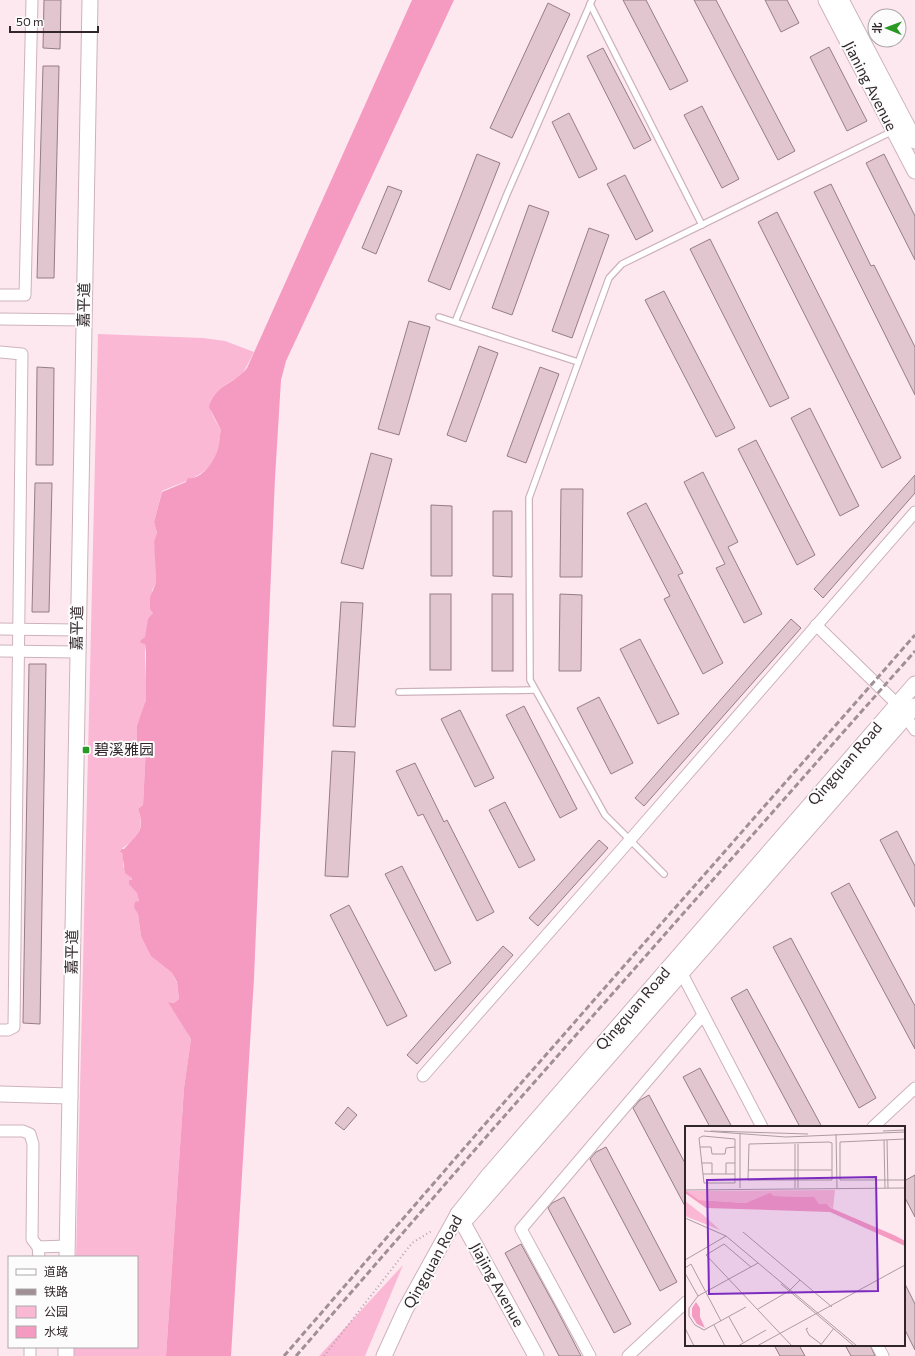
<svg xmlns="http://www.w3.org/2000/svg" width="915" height="1356" viewBox="0 0 915 1356" font-family="Commissioner,'Noto Sans SC',sans-serif">
<rect width="100%" height="100%" fill="#fee8f0"/>
<g fill="#fab8d4">
<path d="M98 334 203 338 225 341 254 352 241 377C233 379 228 383 221 388 203 402 211 413 221 430 219 437 220 444 218 451 210 477 183 481 162 491L154 522 157 533 154 541 157 568 156 583 152 590 153 613C139 634 148 673 146 699 145 714 136 723 137 741L146 746 143 805 138 809C146 832 135 839 120 850L123 857V866L132 878 131 885 137 893 139 901 134 908 138 914 141 936 156 960 172 973 177 983 179 999 174 1003 169 1002 191 1039 184 1088 166 1356H74V1347H137V1257H76Z"/>
<polygon points="403,1265 365,1356 319,1356"/>
</g>
<path fill="#f59bc2" d="M412 0H454L286 361 281 380 275 478 254 978 231 1356H166L184 1088 191 1039 168 1002 174 1003 179 999 177 982 172 973 151 956 141 936 138 914 134 908 135 902 139 901 137 893 129 884V880H132V878L125 873 122 853 120 852 121 849H124C137 834 146 831 138 809L143 805 146 746 137 741V726L146 700V652L145 644 141 643 140 641 145 637 148 619 153 613 150 609V597L156 583V575L154 541 157 533 154 522 162 492 186 482 188 478C201 480 213 463 217 452 220 445 219 437 221 430L209 407C214 384 236 384 247 368Z"/>
<g fill="#e1c6d0" stroke="#957c86">
<polygon points="44,0 61,0 60,49 43,48"/>
<polygon points="623,0 646,0 688,81 670,90"/>
<polygon points="694,0 716,0 795,151 778,160"/>
<polygon points="765,0 787,0 799,23 781,32"/>
<polygon points="548,3 570,14 512,138 490,128"/>
<polygon points="829,47 867,121 847,131 810,57"/>
<polygon points="603,48 651,140 634,149 587,56"/>
<polygon points="43,66 59,66 54,278 37,278"/>
<polygon points="702,106 739,179 722,188 684,115"/>
<polygon points="569,113 597,169 579,178 552,122"/>
<polygon points="477,154 500,163 450,290 428,281"/>
<polygon points="884,154 915,216 915,260 866,163"/>
<polygon points="625,175 653,231 636,240 607,184"/>
<polygon points="831,184 871,266 874,265 915,347 915,395 814,192"/>
<polygon points="388,186 402,191 376,254 362,248"/>
<polygon points="529,205 549,212 512,315 492,308"/>
<polygon points="777,212 901,458 882,468 758,222"/>
<polygon points="589,228 609,235 572,338 552,331"/>
<polygon points="710,239 789,398 770,407 690,249"/>
<polygon points="664,291 735,428 716,437 645,300"/>
<polygon points="409,321 430,327 399,435 378,429"/>
<polygon points="479,346 498,353 466,442 447,435"/>
<polygon points="37,367 54,368 53,465 36,465"/>
<polygon points="540,367 559,374 526,463 507,456"/>
<polygon points="810,408 859,506 840,516 791,418"/>
<polygon points="756,440 815,555 797,565 738,449"/>
<polygon points="371,453 392,459 363,569 341,563"/>
<polygon points="703,472 738,542 728,547 762,614 744,623 716,568 725,564 684,482"/>
<polygon points="915,475 915,493 823,598 814,589"/>
<polygon points="35,483 52,483 49,612 32,612"/>
<polygon points="561,489 583,489 582,577 560,577"/>
<polygon points="646,503 683,573 678,575 723,663 703,674 664,599 670,596 627,513"/>
<polygon points="431,505 452,506 452,576 431,576"/>
<polygon points="493,511 512,511 512,577 493,576"/>
<rect x="430" y="594" width="21" height="76"/>
<rect x="492" y="594" width="21" height="77"/>
<polygon points="560,594 582,595 581,671 559,671"/>
<polygon points="341,602 363,603 355,727 333,726"/>
<polygon points="791,619 801,628 644,806 635,798"/>
<polygon points="640,639 679,714 658,724 620,649"/>
<polygon points="29,664 46,664 40,1024 23,1023"/>
<polygon points="599,697 633,763 611,774 577,708"/>
<polygon points="524,706 577,809 560,818 506,715"/>
<polygon points="460,710 494,778 475,787 441,719"/>
<polygon points="332,751 355,752 348,877 325,876"/>
<polygon points="415,763 444,822 447,820 494,912 477,921 423,814 418,816 396,771"/>
<polygon points="505,802 535,860 519,868 489,810"/>
<polygon points="897,831 915,866 915,907 880,840"/>
<polygon points="599,840 608,848 538,926 529,918"/>
<polygon points="402,866 451,963 435,971 385,874"/>
<polygon points="849,883 915,1006 915,1049 831,893"/>
<polygon points="349,905 407,1016 387,1026 330,915"/>
<polygon points="791,938 876,1098 859,1108 773,947"/>
<polygon points="503,946 513,955 417,1064 407,1055"/>
<polygon points="747,989 822,1127 800,1127 731,998"/>
<polygon points="700,1068 732,1127 710,1127 683,1077"/>
<polygon points="649,1095 686,1165 686,1208 633,1108 640,1100"/>
<polygon points="348,1107 357,1115 344,1130 335,1123"/>
<polygon points="606,1147 677,1282 660,1291 590,1159 596,1152"/>
<polygon points="915,1175 915,1217 904,1196 904,1181"/>
<polygon points="564,1197 631,1324 614,1333 548,1208 552,1203"/>
<polygon points="521,1244 556,1308 581,1356 559,1356 505,1253"/>
<polygon points="904,1282 915,1304 915,1350 904,1328"/>
<polygon points="774,1345 799,1345 805,1356 780,1356"/>
<polygon points="845,1345 870,1345 875,1356 851,1356"/>
</g>
<g fill="none" stroke-linecap="round" stroke-linejoin="round">
<g stroke="#cdb2bd" stroke-width="8">
<g id="lane">
<polyline points="590,4 702,225"/>
<polyline points="439,317 578,362"/>
<polyline points="455,322 507,194 592,0"/>
<polyline points="399,692 535,690"/>
<polyline points="664,874 605,815 530,680 529,498 609,278 622,264 893,131"/>
</g>
</g>
<g stroke="#cdb2bd" stroke-width="13">
<g id="street">
<polyline points="0,295 25,295 32,0"/>
<polyline points="0,319 83,320"/>
<polyline points="0,352 22,354 14,1027 8,1030 0,1030"/>
<polyline points="816,625 897,704 915,730"/>
<polyline points="0,629 77,630"/>
<polyline points="0,651 77,652"/>
<polyline points="679,968 762,1127"/>
<polyline points="423,1076 630,840 915,512"/>
<polyline points="873,1127 915,1088"/>
<polyline points="0,1131 23,1131 30,1134 33,1144 32,1239 38,1247 39,1257"/>
<polyline points="38,1247 67,1246"/>
<polyline points="877,1345 883,1356"/>
<polyline points="30,1356 30,1347"/>
<polyline points="590,1356 521,1229 703,1015"/>
<polyline points="628,1356 686,1302"/>
</g>
</g>
<g stroke="#cdb2bd" stroke-width="17">
<g id="secondary">
<polyline points="826,0 915,171"/>
<polyline points="841,0 915,141"/>
<polyline points="0,1094 70,1096"/>
<polyline points="458,1214 536,1356"/>
<polyline points="468,1217 915,706"/>
<polyline points="67,1257 90,0"/>
<polyline points="66,1356 66,1347"/>
<polyline points="384,1356 405,1310 458,1214 488,1176 915,684"/>
</g>
</g>
<polyline stroke="#b4a2a9" stroke-width="2" stroke-dasharray="1 3" stroke-linecap="butt" points="324,1356 412,1243 433,1230"/>
<use href="#lane" stroke="#fff" stroke-width="5.5"/>
<use href="#street" stroke="#fff" stroke-width="11"/>
<use href="#secondary" stroke="#fff" stroke-width="15"/>
<g stroke="#a09096" stroke-width="3" stroke-dasharray="6 3" stroke-linecap="butt">
<polyline points="284,1356 486,1123 915,635"/>
<polyline points="296,1356 493,1129 915,651"/>
</g>
</g>
<rect fill="#2a9824" stroke="#fcfcfc" stroke-width="1.5" x="82" y="746" width="8" height="8" rx="2"/>
<g text-anchor="middle" stroke-width="4" stroke-linejoin="round" paint-order="stroke">
<g font-size="15" fill="#31272b" stroke="#fcfcfc">
<text transform="translate(870 86) rotate(63)" y="5">Jianing Avenue</text>
<text transform="translate(84 305) rotate(-89)" y="5">嘉平道</text>
<text transform="translate(77 628) rotate(-89)" y="5">嘉平道</text>
<text transform="translate(845 764) rotate(-49)" y="5">Qingquan Road</text>
<text transform="translate(72 952) rotate(-89)" y="5">嘉平道</text>
<text transform="translate(633 1009) rotate(-49)" y="5">Qingquan Road</text>
<text transform="translate(433 1262) rotate(-61)" y="5">Qingquan Road</text>
<text transform="translate(497 1285) rotate(61)" y="5">Jiajing Avenue</text>
</g>
<g font-size="15" fill="#31272b" stroke="#fcfcfc" text-anchor="start">
<text x="94" y="755">碧溪雅园</text>
</g>
</g>
<g transform="translate(685 1126)">
<rect width="220" height="220" fill="#fee8f0"/>
<path d="M150 64 148 83 142 78H134L127 71 89 70 86 68 62 77 14 74 1 65ZM0 75 17 88 35 104 0 90Z" fill="#fab8d4"/>
<path d="M0 64 14 74 61 77 85 67 89 70 129 71 134 78H142L146 82 211 110 220 115V120L145 86 21 82 0 67ZM11 176 15 182V191L20 202 12 198 7 190V182Z" fill="#f59bc2"/>
<path fill="none" stroke="#ac9ba1" stroke-width="1" d="M19 5 101 11 220 6M26 5 123 8M198 5 220 4M151 8 152 62M18 10 50 13V57H19L14 12ZM220 13 155 16V54H220M199 14 200 62M202 14 203 62M144 16 147 17V54H63L64 18ZM110 18V62M113 18V62M15 21H26L27 28H40L41 22 50 21M17 37H27V48M63 44H147M18 48H50M41 48V37H50M55 62V8M0 64 220 62M0 92 41 110 172 220M58 106 147 181M0 134 41 110M66 141 39 118 21 129 107 220M0 142 6 138 36 195M0 147 13 170M96 158 169 220M61 181 19 204 10 199 4 190V182L13 170 73 137M73 183 104 165 115 154M44 191 58 216M29 199 40 220M0 202 9 220M123 202 121 203 124 209 136 218M53 220 81 204M72 220 220 139M135 220 149 202"/>
<path fill="#7b2cbf" fill-opacity="0.15" stroke="#7b2cbf" stroke-width="2" d="M191 51 193 165 24 168 22 54Z"/>
<rect width="220" height="220" fill="none" stroke="#31272b" stroke-width="2"/>
</g>
<rect x="8" y="1256" width="130" height="92" fill="#fcfcfc" stroke="#aba7a8"/>
<rect x="16" y="1269" width="20" height="6" fill="#ffffff" stroke="#aba7a8"/>
<text x="44" y="1276" font-size="12" fill="#31272b">道路</text>
<rect x="16" y="1289" width="20" height="6" fill="#a09096" stroke="#aba7a8"/>
<text x="44" y="1296" font-size="12" fill="#31272b">铁路</text>
<rect x="16" y="1306" width="20" height="12" fill="#fab8d4" stroke="#aba7a8"/>
<text x="44" y="1316" font-size="12" fill="#31272b">公园</text>
<rect x="16" y="1326" width="20" height="12" fill="#f59bc2" stroke="#aba7a8"/>
<text x="44" y="1336" font-size="12" fill="#31272b">水域</text>
<g transform="translate(887 28) rotate(271)"><circle r="19" fill="#fcfcfc" stroke="#aba7a8"/>
<path d="M0-3L7 15L0 10L-7 15Z" fill="#2a9824"/>
<text y="-6" font-size="11" font-weight="bold" text-anchor="middle" fill="#31272b">北</text>
</g>
<path d="M10 26v6h88v-6" fill="none" stroke="#31272b" stroke-width="2"/>
<text x="16" y="26" font-size="12" fill="#31272b" stroke="#fcfcfc" stroke-width="3" paint-order="stroke">50 m</text>
</svg>
